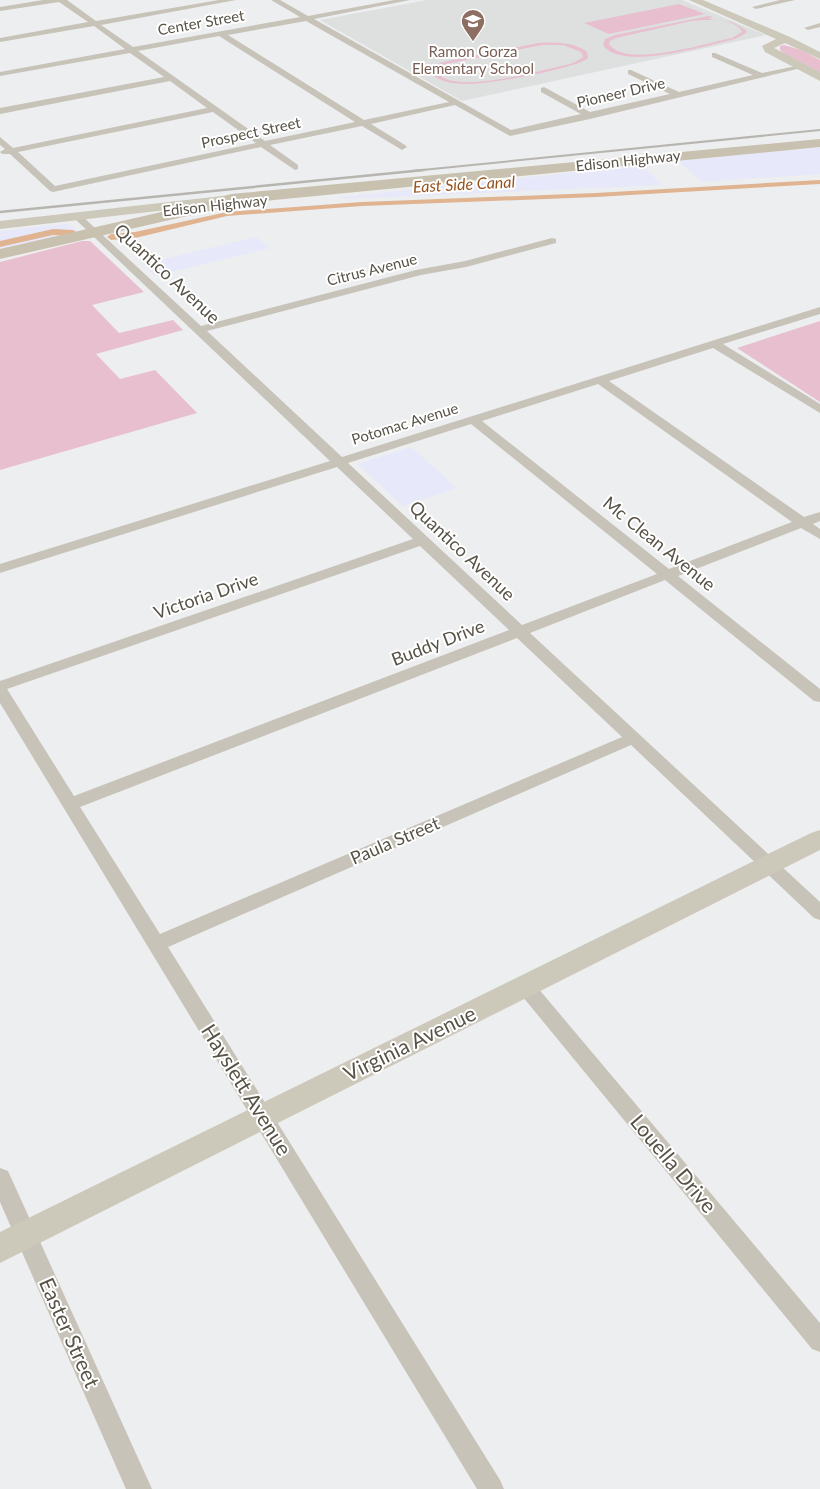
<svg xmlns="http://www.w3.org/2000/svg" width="820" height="1489" viewBox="0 0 820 1489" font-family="Lato,sans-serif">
<rect width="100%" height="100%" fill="#edeeef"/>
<g fill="#e7e8f9">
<polygon points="820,147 820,174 702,182 678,161"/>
<polygon points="642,165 662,185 343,199 342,197"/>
<polygon points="67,224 73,227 80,233 0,251 0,231"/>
<polygon points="256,237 270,248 155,276 143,264"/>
<polygon points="411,447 457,488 403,506 358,464"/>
</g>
<polygon fill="#dee0e0" points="427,0 682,0 766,35 462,101 320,20"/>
<g fill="#e8bfcf" fill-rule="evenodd">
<polygon points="679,4 705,14 609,34 584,23"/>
<path d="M708 16 713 17 708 19 732 22 746 30V33L735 39C708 45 621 72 603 45L605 39 615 35ZM691 21C705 20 735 17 742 32L732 38C706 43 626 69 609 44L610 41 616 38Z"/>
<path d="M538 43C554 42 574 42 587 52L588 58C578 68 490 84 472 84 459 84 441 84 431 73L434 66 443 62ZM542 45H563L581 52 583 57 577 61 570 64C541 70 460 95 438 74V69L446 64Z"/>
<polygon points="784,45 801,50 820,60 820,72 785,54 780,50 780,46"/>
<polygon points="82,241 90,241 144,292 92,305 119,333 173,320 183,330 96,354 120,379 155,370 197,413 0,470 0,262"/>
<polygon points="820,321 820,402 737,348"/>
</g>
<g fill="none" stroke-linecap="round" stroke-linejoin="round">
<g fill="#e0b391" fill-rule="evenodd">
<polygon points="820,180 820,184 596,197 362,206 227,216 135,238 111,240 107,237 111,234 135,232 227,212 362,202 596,193"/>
<polygon points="53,229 73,230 77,233 73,236 53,235 0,247 0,241"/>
</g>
<g fill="#c8c3b9" fill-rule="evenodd">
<path d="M43 0H67L96 21 219 0H236L101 25 133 47 300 17 271 0H280L308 16 394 0H410L314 19 511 130 581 114 541 92V88L544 87 590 112 670 94 628 74V70H631L679 92 753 75 712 57V53H715L762 73 801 65 805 67 590 119 510 136 455 105 371 124 405 145 407 147 402 150 362 126 270 145 298 165V169L295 170 261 147 53 192 50 191 10 154H2L0 152 5 149 0 145V137L13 148 207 108 170 81 0 114V108L164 77 130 53 0 76V72L125 49 94 26 0 42V38L88 22 59 2 0 11V7ZM306 21 449 102 364 120 228 35ZM219 36 355 122 265 141 138 51ZM213 112 256 143 55 186 18 152Z"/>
<polygon points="780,0 795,0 756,9 752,7"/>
<polygon points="820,23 820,27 808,30 804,28"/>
<path d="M78 214 81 215 201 326 416 270 465 261 552 238 556 239V243L466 267 421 275 207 331 342 457 820 307V314L723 344 820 404V413L713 348 609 381 804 517 820 512V521L813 524 820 529V539L801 528 678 576 820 689V702L814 701 665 580 530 633 820 902V920L814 918 631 745 168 947 500 1480 504 1489H477L0 703V681L413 539 337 467 0 573V564L330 461 75 219 73 217ZM598 384 792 522 669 569 482 421ZM471 424 657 574 522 625 348 463ZM420 546 509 630 74 796 7 689ZM517 638 622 737 160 934 80 807Z"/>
<polygon points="525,978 532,981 820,1323 820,1352 812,1349 518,991 515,986 518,981"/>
<polygon points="0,1168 8,1171 152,1489 126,1489 0,1202"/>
</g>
<g fill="#ccc8ba" fill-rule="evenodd">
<polygon points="689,0 703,0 790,37 820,52 820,59 785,43 774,48 820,72 820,81 765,52 762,46 776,39"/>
<polygon points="231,195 236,196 238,199 236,202 0,229 0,221"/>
<polygon points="820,830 820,850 0,1263 0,1232 811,833"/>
</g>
<polygon fill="#c9c1af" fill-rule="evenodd" points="820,139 820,147 233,204 209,211 0,259 0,249 205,202 231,194"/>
<polyline stroke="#b6b5af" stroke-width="2" points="412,171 820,130"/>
<polyline stroke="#b6b5af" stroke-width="2.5" points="0,212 424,170"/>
</g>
<defs>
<g id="school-pin" transform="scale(1.25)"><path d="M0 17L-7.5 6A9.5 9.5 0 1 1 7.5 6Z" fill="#8d6e63" stroke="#fff"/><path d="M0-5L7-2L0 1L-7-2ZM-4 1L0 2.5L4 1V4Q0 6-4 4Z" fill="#fff"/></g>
</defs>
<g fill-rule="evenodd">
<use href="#school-pin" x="473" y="21"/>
</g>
<g text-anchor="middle" stroke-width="4" stroke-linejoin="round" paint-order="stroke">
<g font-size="15" fill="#585347" stroke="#fff">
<text transform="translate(201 23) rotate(-10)" y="5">Center Street</text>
<text transform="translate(621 93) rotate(-13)" y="5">Pioneer Drive</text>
<text transform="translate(251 133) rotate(-12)" y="5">Prospect Street</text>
<text transform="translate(628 161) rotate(-6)" y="5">Edison Highway</text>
<text transform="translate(215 206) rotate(-6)" y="5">Edison Highway</text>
<text transform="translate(372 270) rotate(-14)" y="5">Citrus Avenue</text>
<text transform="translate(405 424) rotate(-17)" y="5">Potomac Avenue</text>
</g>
<g font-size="15" fill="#785e54" stroke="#fff">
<text x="473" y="57">Ramon Gorza<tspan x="473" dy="17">Elementary School</tspan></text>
</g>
<g font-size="16" font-style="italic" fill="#95511c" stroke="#fff">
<text transform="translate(464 184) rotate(-3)" y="6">East Side Canal</text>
</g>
<g font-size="18" fill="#585347" stroke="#fff">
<text transform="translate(167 274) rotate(43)" y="6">Quantico Avenue</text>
<text transform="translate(659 544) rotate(39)" y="6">Mc Clean Avenue</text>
<text transform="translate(462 551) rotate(43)" y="6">Quantico Avenue</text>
<text transform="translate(206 596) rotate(-19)" y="6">Victoria Drive</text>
<text transform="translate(438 643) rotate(-21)" y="6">Buddy Drive</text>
<text transform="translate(395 841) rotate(-23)" y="6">Paula Street</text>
</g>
<g font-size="21" fill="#585347" stroke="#fff">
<text transform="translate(410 1044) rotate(-26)" y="7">Virginia Avenue</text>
<text transform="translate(246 1090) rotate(58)" y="7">Hayslett Avenue</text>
<text transform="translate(673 1164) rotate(50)" y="7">Louella Drive</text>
<text transform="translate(69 1333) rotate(66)" y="7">Easter Street</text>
</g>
</g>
</svg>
